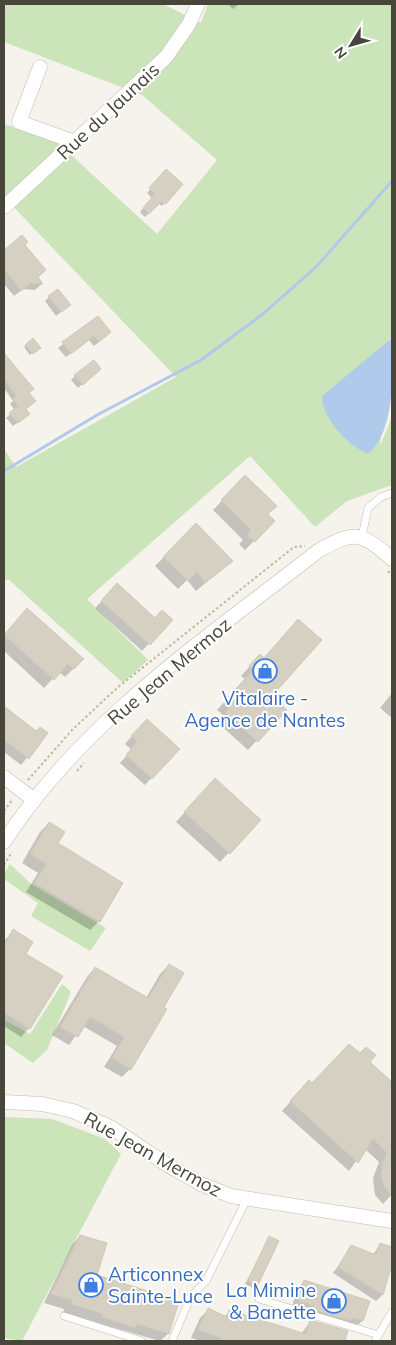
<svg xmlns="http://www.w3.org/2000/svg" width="396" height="1345" viewBox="0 0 396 1345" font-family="Mulish,sans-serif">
<rect width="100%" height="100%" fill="#f5f3ec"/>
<g fill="#cbe4b9">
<polygon points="4,4 163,4 201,23 208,4 392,4 392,338 389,339 380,446 392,417 392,485 347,501 315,527 250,456 87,599 148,660 123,683 9,580 4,579 4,449 16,467 176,377 4,197 4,124 57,142 157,234 217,160 142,95 4,42"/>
<polygon points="10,864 31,884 106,928 90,951 31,916 38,903 4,879 4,874"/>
<polygon points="62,984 71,992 47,1050 33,1063 4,1043 4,1020 30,1034"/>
<polygon points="4,1117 52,1119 105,1139 121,1154 22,1341 4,1338"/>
</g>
<path fill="#afcaeb" d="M392 338C392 376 396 430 368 454 348 446 322 418 322 396Z"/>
<g fill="#0003">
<polygon points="228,4 239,4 233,9"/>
<polygon points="163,174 165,203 162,206 158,203 145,217 140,212 152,198 147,193"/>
<polygon points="22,237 23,245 37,278 42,284 35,290 23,289 14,296 4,284 4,252"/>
<polygon points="49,297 65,309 56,316 45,301"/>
<polygon points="98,317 105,337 94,346 89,340 66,357 58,348"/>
<polygon points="33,340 39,347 30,355 24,347"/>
<polygon points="4,355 33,389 28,393 24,418 13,426 6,418 15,410 10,404 13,401 4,388"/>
<polygon points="95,373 78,388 71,380 75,376"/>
<polygon points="245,477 267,514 274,521 245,550 239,544 243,540 213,510"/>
<polygon points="196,525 231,561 196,591 187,580 178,589 155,566"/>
<polygon points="111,592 155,619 171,620 142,651 95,608"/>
<polygon points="19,619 74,668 65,677 59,672 44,688 4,651 4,635"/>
<polygon points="263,659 270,696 285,710 248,750 217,722 223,715 217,710 245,679 241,676 251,665"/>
<polygon points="392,693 392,718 380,708"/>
<polygon points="6,709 36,732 47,734 21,765 4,752 4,711"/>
<polygon points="140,727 178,749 145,785 120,763 132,750 125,744"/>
<polygon points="206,789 259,820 220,862 176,822"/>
<polygon points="49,823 56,844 122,883 99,921 90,930 26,892 38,873 22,863 40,832"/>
<polygon points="13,931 24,954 29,1028 21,1037 4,1026 4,941"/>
<polygon points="169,965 162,1008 130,1069 122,1077 104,1067 117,1046 83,1026 69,1045 52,1035 87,977 95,968 146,998 160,974"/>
<polygon points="368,1062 392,1084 392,1194 383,1204 375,1195 373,1178 379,1162 365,1149 349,1171 282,1111 300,1091"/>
<polygon points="80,1236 96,1276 168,1334 160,1341 63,1313 64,1309 44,1303 72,1245"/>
<polygon points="269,1238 257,1284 253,1288 245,1284"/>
<polygon points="380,1244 392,1249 392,1259 382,1295 376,1301 333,1273 352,1247 373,1255"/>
<polygon points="304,1282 368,1302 362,1321 355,1328 292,1307 297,1288"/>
<polygon points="208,1310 224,1317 230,1311 301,1334 311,1321 347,1332 344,1341 200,1341 191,1338 200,1318"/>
</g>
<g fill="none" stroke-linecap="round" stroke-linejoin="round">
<polyline stroke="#afcaeb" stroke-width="3" points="4,471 97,415 201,360 263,314 317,266 392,181"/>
</g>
<g fill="#d5d0c2" stroke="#cfc9b6">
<polygon points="166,169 183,184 166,204 161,202 149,214 143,208 155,194 149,188"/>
<polygon points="22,235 28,242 25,245 46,270 38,277 43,284 31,283 21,291 4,269 4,250"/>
<polygon points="58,289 71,305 61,312 48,296"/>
<polygon points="98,316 111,332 99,342 94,336 71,354 62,342"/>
<polygon points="33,338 41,348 33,354 25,345"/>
<polygon points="4,353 34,389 29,393 36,401 26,409 30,414 18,423 9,413 18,406 13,399 16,396 4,379"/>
<polygon points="94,360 101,369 83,385 74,375"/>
<polygon points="245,475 277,506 268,514 275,521 255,542 247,535 251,530 221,500"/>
<polygon points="196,523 233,561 205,583 197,572 188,581 163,557"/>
<polygon points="117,583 155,618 162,610 173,620 150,645 101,601"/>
<polygon points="27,608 84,659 74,669 68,664 54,680 4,635"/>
<polygon points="298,619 322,640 272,696 287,710 258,742 225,713 231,706 225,701 253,670 249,666 260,654 264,658"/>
<polygon points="4,706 36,731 40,727 48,733 29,759 4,740"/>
<polygon points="147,719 180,749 152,779 126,755 137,742 131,736"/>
<polygon points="215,778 261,820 230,854 184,812"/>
<polygon points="49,822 65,832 58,843 123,883 100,922 34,883 46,864 30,854"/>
<polygon points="13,929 33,942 26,954 63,976 30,1029 4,1013 4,945"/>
<polygon points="169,964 184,973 164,1007 167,1009 131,1070 112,1058 124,1037 90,1017 78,1037 60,1027 95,967 148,998"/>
<polygon points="349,1044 360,1053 366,1047 376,1055 370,1062 392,1082 392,1197 384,1186 381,1175 382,1165 387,1153 373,1139 358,1163 290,1101 309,1080 312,1083"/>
<polygon points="80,1235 107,1243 97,1275 179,1301 169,1334 136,1324 135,1328 102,1317 103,1314 71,1304 72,1300 51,1294"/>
<polygon points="269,1236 279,1241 258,1285 248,1280"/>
<polygon points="380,1243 392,1247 392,1264 383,1295 338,1267 351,1245 376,1255"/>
<polygon points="304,1280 370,1301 363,1321 353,1318 352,1321 313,1310 314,1306 298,1301"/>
<polygon points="208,1308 227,1317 229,1310 306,1334 310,1320 348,1331 345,1341 220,1341 221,1338 198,1330"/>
</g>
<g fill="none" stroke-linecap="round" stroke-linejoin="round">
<g stroke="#bfbcaf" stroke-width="8">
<g id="lane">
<polyline points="362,536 368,508 381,497 392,493"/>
<polyline points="259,1299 379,1335"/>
<polyline points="64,1316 142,1341"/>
<polyline points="172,1341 191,1296 206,1281 247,1199"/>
<polyline points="375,1341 392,1312"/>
</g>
</g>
<g stroke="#bfbcaf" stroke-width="15">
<g id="street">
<polyline points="40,67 19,122 75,142"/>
<polyline points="4,207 166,57 189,24 198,4"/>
<polyline points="4,777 34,800"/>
<path d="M4 842C82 721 206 639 318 551 355 530 361 532 392 559"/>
<polyline points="4,1102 42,1104 73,1111 112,1128 169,1166 201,1184 231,1196 392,1221"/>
</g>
</g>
<g stroke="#c0b9a2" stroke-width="2" stroke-dasharray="2.5 2.5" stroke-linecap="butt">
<polyline points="388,571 392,576"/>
<polyline points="77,771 84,763"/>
<polyline points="28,780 72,730 117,688 294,547 305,546"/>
<polyline points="4,811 13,799"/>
<polyline points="4,865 12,852"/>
</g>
<use href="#lane" stroke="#fff" stroke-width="7"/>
<use href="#street" stroke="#fff" stroke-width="14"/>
</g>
<defs>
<g id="shop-ring" transform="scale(1.25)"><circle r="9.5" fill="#fff" stroke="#3f7fe0" stroke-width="1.5"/><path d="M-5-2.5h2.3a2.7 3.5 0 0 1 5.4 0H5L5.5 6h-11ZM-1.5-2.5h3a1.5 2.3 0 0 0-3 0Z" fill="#3f7fe0"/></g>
</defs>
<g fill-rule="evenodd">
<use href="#shop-ring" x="265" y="671"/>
<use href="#shop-ring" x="91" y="1285"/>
<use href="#shop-ring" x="334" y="1301"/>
</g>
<g text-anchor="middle" stroke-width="4" stroke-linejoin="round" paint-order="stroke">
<g font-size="19" fill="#48453a" stroke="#fff">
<text transform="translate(108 111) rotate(-43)" y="7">Rue du Jaunais</text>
<text transform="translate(169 671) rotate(-40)" y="7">Rue Jean Mermoz</text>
<text transform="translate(153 1154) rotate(29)" y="7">Rue Jean Mermoz</text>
</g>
<g font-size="19" fill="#366cbe" stroke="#fff">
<text x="265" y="705">Vitalaire -<tspan x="265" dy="22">Agence de Nantes</tspan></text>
<text x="108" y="1281" text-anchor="start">Articonnex<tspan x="108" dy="22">Sainte-Luce</tspan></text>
<text x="316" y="1297" text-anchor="end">La Mimine<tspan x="316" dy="22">&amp; Banette</tspan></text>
</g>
</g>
<rect width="396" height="1345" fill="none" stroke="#48453a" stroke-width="10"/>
<g transform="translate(351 45) rotate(233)" stroke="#ffffff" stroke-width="4" paint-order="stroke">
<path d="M0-4L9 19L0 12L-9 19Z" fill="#48453a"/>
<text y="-8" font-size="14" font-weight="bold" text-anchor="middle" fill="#48453a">N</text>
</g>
</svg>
